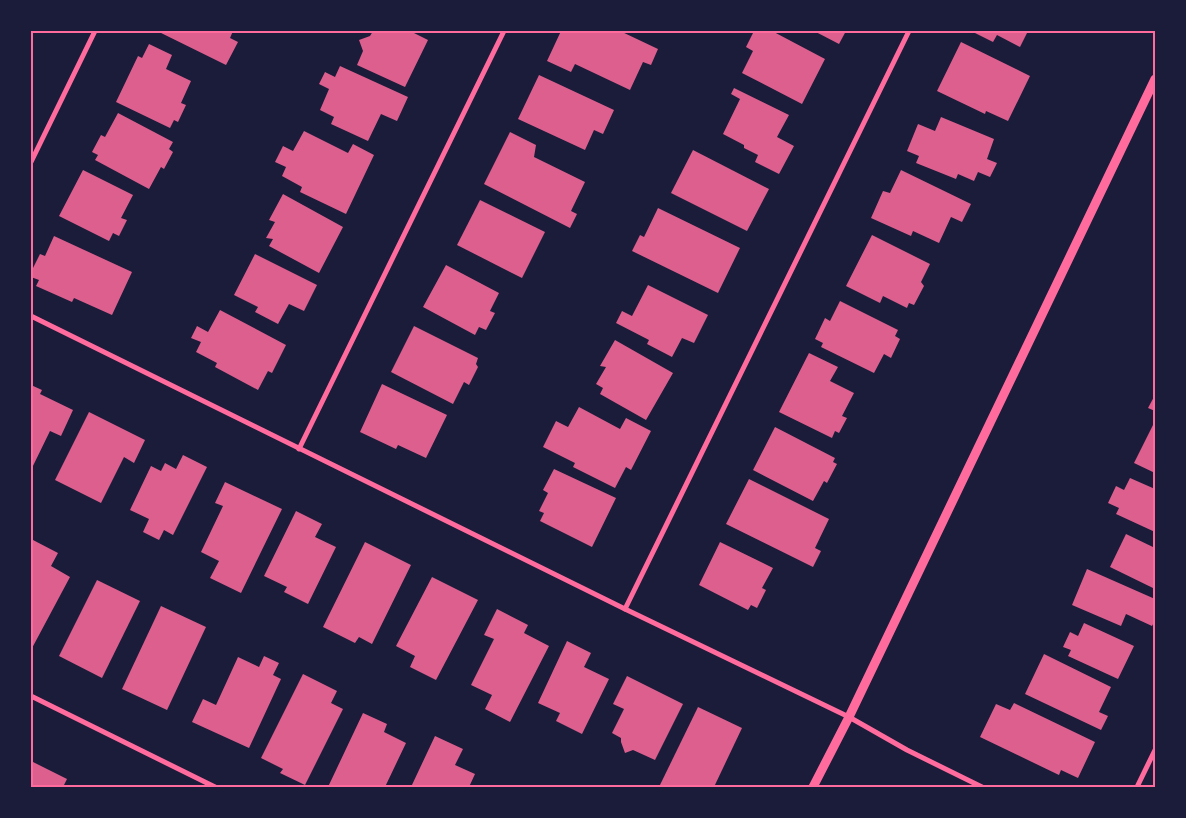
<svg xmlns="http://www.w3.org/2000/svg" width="1186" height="818" viewBox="0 0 1186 818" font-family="'Open Sans',sans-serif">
<rect width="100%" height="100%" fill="#1b1b3a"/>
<g fill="#dd5f8e">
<polygon points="157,31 233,31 230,38 238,42 226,65"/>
<polygon points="373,31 410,31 428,40 405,87 357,65 363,51 359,40 370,36"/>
<polygon points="561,31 620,31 658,49 651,65 643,62 630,90 575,64 571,72 547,61"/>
<polygon points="754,31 772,31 825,59 802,104 742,73 753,51 746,47"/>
<polygon points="814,31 846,31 839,44"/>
<polygon points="971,31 1028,31 1020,47 997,35 993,42"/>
<polygon points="961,42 1030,76 1008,121 986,111 985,114 937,91"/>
<polygon points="149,44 172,55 166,69 191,81 181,103 186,105 178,122 174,120 170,128 116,102 138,56 142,58"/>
<polygon points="340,66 408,97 397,121 381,114 368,141 331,124 334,117 320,110 329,89 319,84 325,72 335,77"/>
<polygon points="539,75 614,110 603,134 594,130 585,150 518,119"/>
<polygon points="734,88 789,115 777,137 794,146 779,174 755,162 758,155 744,148 744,145 723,134 740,99 731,94"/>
<polygon points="118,113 173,142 169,149 173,152 164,169 161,167 149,189 95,160 98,155 92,152 101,135 105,137"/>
<polygon points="941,117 994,139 987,159 997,163 990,177 978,172 974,181 958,174 956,179 916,163 919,156 907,151 918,124 935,131"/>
<polygon points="304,131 348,153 353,144 374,155 346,214 300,192 302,187 282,176 286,167 275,162 283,146 293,151"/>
<polygon points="510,132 536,145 534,157 585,182 571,211 577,214 570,228 484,184"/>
<polygon points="693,150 769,189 747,231 671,193"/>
<polygon points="83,170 133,195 121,218 127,220 119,236 113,233 109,241 59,216"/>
<polygon points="901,170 971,204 962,222 951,217 939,243 913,231 911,236 871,218 883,191 890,193"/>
<polygon points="283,194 343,227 319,273 269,246 273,239 266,238 275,222 269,220"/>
<polygon points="480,200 545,232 522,278 457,245"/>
<polygon points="658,208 740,248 718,293 632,251 640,235 644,237"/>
<polygon points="872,235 930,264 921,282 924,286 914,305 909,303 907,308 883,296 880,303 846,286"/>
<polygon points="54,236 132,272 112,315 74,298 72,302 36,286 39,280 31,277 31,272 40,254 45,256"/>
<polygon points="255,254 317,285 304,311 289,304 278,324 255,312 258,307 234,295"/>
<polygon points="446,265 499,293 490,311 495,313 486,330 479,327 475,335 423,307"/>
<polygon points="648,285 708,315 694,343 682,338 672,357 647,344 649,340 616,323 622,311 632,316"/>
<polygon points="840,301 898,330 895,336 900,339 891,358 884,354 874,373 821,347 823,343 815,339 825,318 830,321"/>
<polygon points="220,310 286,345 272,373 268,371 258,390 215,367 217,363 196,352 201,342 191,338 197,326 208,332"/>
<polygon points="414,326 478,358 476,364 478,367 469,385 464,382 453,404 391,372"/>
<polygon points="615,340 673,373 646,420 600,394 603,388 596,384 606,367 600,366"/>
<polygon points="809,353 838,367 830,381 854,393 842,416 847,418 839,433 835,431 832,438 779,412"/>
<polygon points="382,384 447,415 426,458 398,445 396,449 360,432"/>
<polygon points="31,385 42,390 40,394 73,410 61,436 50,431 31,470"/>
<polygon points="1155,395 1155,411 1148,408"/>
<polygon points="579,407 620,429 626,418 651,431 631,470 626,467 615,488 573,467 575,463 543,447 556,421 568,427"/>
<polygon points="89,412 145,440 134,463 124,457 101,503 55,480"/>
<polygon points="1153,425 1155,426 1155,473 1134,463"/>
<polygon points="775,427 835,458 833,462 837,464 827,483 824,481 813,501 753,470"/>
<polygon points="183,455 207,467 173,535 164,530 159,540 143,532 149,519 130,510 151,466 161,471 165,463 176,469"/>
<polygon points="554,469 616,498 592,547 540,521 544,513 539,511 548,493 543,490"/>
<polygon points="1130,478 1155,489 1155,532 1116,514 1119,508 1108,503 1116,486 1124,490"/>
<polygon points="749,479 829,519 815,548 821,551 813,567 726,524"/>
<polygon points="225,482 282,509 241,593 210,578 219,561 201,552 223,506 215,503"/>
<polygon points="296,511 322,524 315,537 336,547 308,604 284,592 287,587 264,576"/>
<polygon points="1126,534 1155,548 1155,589 1110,567"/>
<polygon points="33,540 58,553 51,566 70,577 31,650 31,544"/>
<polygon points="365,542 411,565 372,644 359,637 355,643 323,627"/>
<polygon points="720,542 773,568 762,588 766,590 757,608 751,605 748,610 699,585"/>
<polygon points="1087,569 1155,599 1155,620 1152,626 1126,614 1121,626 1072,605"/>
<polygon points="432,577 478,600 436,680 410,667 415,656 396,646"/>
<polygon points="97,580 140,601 102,678 59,656"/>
<polygon points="161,606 206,627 167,710 122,689"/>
<polygon points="497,609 528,625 524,633 549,646 510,722 485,709 492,695 471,685 494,639 484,635"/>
<polygon points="1084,623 1134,646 1118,679 1068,656 1071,650 1063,647 1070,632 1078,636"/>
<polygon points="567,641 591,653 584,667 609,679 582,734 556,721 560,713 538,703"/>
<polygon points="1044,654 1111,687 1099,712 1108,716 1101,730 1025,694"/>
<polygon points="264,656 279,663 273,675 281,679 249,748 192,722 203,699 216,705 238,657 259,667"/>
<polygon points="303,674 337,691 331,703 343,709 305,785 280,773 283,769 261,758"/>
<polygon points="627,676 683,704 655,760 633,750 625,753 621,742 621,738 612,733 624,709 613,704"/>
<polygon points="1014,703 1095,742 1078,778 1061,770 1059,775 980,737 996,704 1010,710"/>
<polygon points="698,707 742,728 714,787 659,787"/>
<polygon points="363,713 387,724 384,732 406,743 385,787 328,787"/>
<polygon points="435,736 463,749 455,765 475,774 469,787 411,787"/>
<polygon points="31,761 67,779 63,787 31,787"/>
</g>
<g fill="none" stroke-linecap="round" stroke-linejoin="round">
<g stroke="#ff6b9d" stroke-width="5">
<polyline points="31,162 95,31"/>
<polyline points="31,316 625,609 849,717 907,750 982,787"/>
<polyline points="299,449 504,31"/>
<polyline points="625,609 909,31"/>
<polyline points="31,696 215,787"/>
<polyline points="1137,787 1155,750"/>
</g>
<polyline stroke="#ff6b9d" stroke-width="9" points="813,787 849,717 1155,79"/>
</g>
<rect width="1186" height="818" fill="none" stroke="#1b1b3a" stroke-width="65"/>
<rect x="32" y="32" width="1122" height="754" fill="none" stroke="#ff6b9d" stroke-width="2"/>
</svg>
